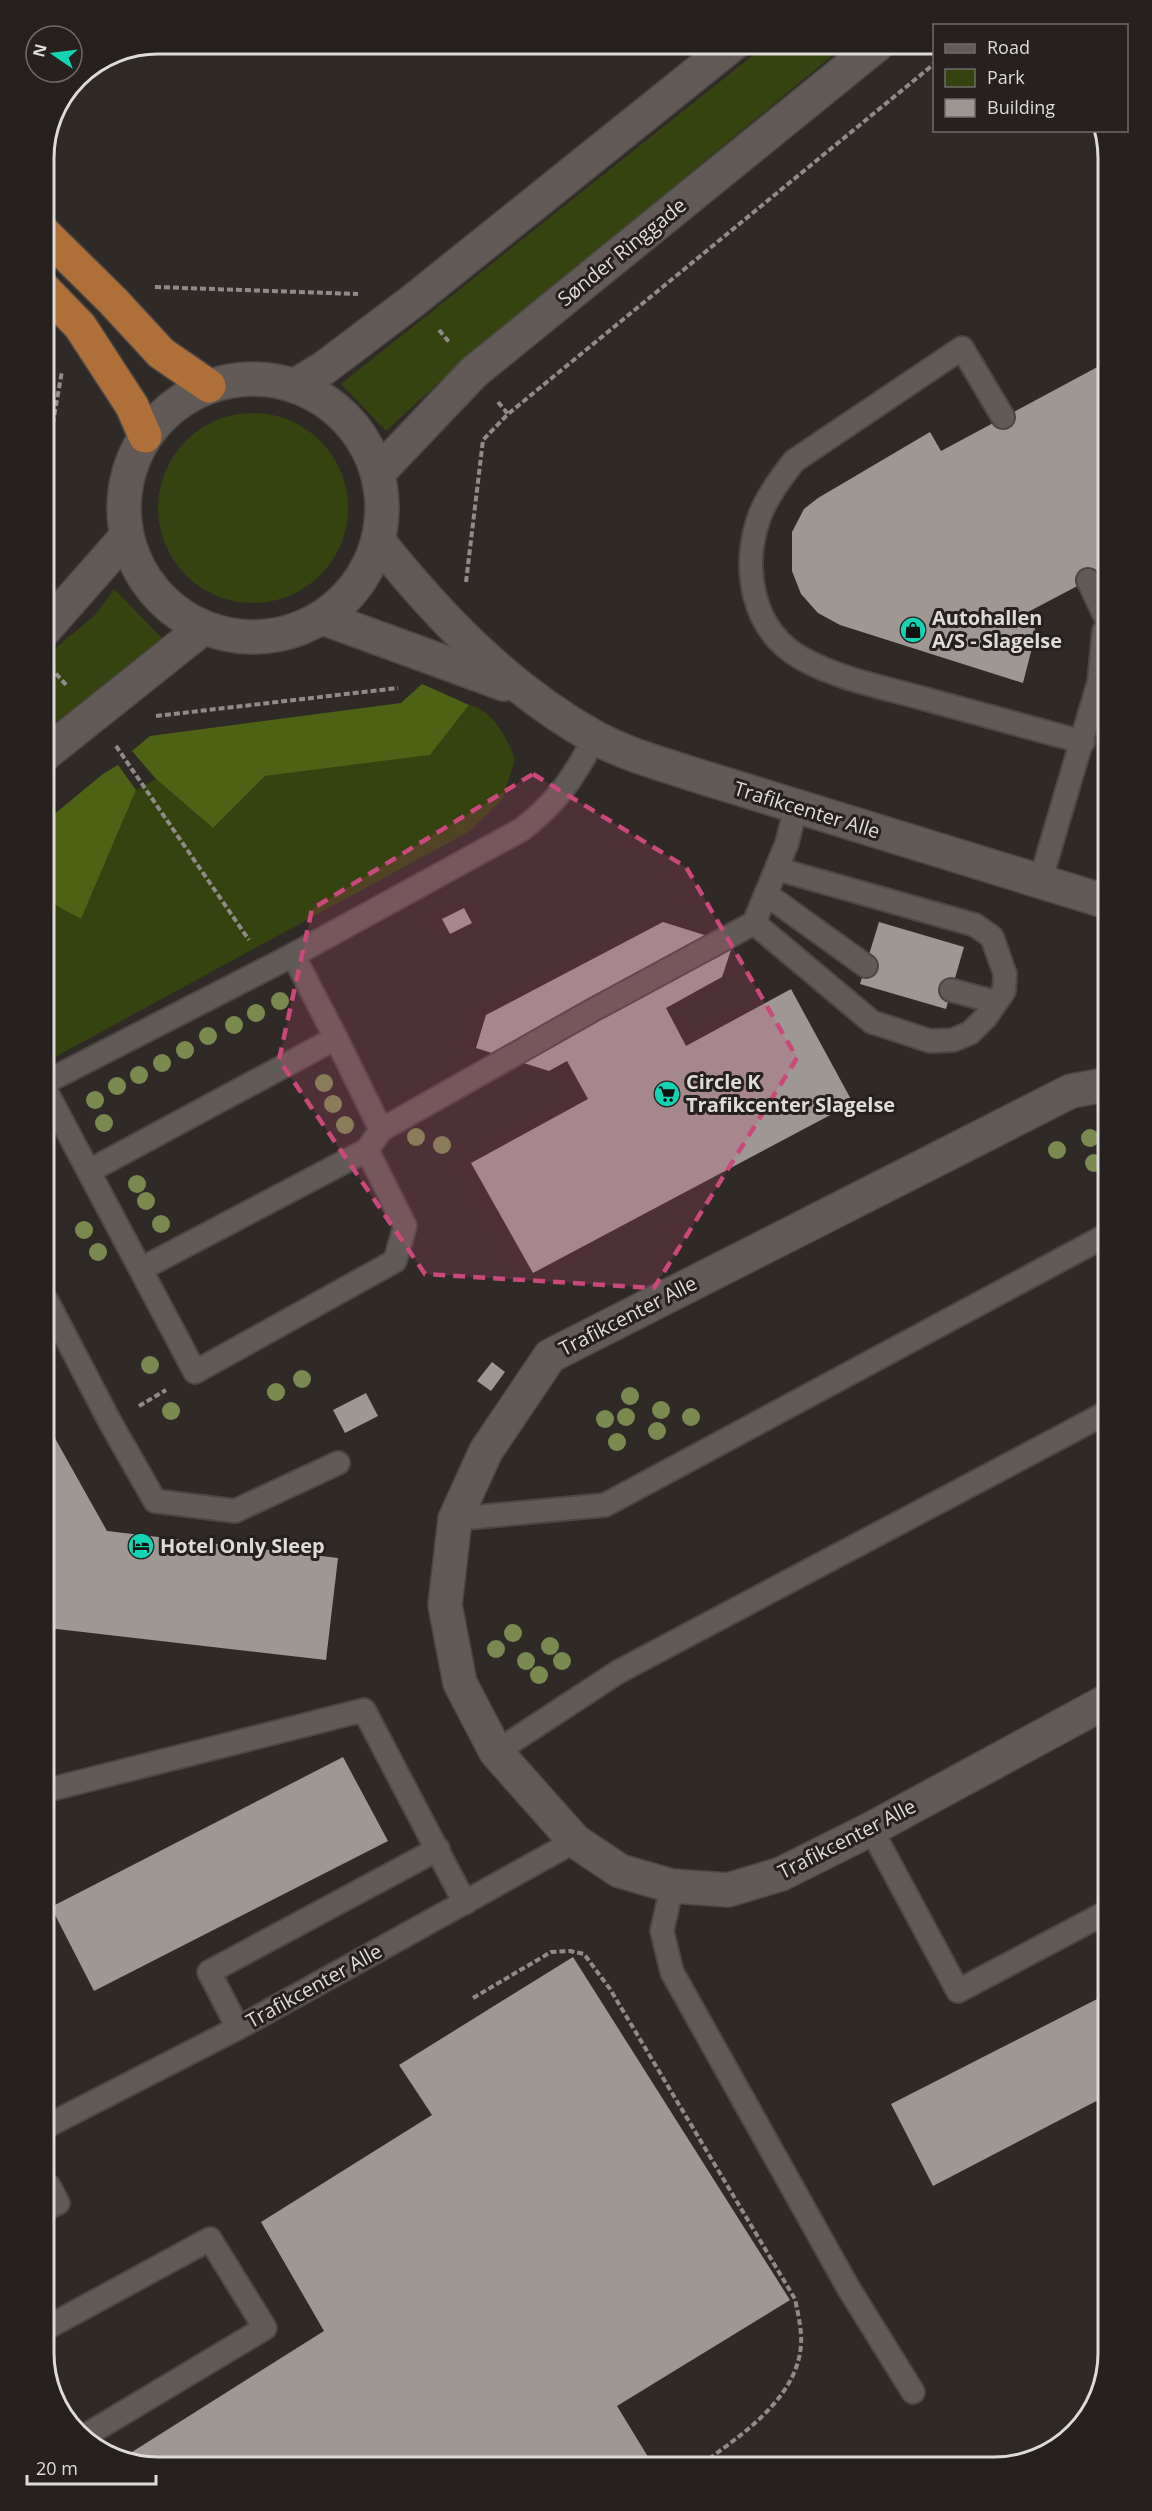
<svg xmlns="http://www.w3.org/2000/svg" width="1152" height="2511" viewBox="0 0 1152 2511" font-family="'Open Sans',sans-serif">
<rect width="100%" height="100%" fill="#302a27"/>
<g fill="#34430f">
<polygon points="767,44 846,44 448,374 386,431 341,384"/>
<circle cx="253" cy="508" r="95"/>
<polygon points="114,589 163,639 45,737 45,657 95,615"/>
<path d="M469 705C494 711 506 737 515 759L503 798 470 831 46 1062V900L81 919 136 790 156 779 213 828 265 776 430 755Z"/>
</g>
<g fill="#4d6215">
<polygon points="422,684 469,705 430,755 265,776 213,828 156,779 132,751 150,736 401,703"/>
<polygon points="118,765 136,790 81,919 46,900 46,821 103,774"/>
</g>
<g fill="#9e9793">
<polygon points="1103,364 1104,572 1028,612 1036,632 1023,683 840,625 818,613 801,594 792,571 792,532 804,509 818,498 930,432 941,451"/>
<polygon points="464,908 472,923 450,934 442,919"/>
<polygon points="663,922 733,944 722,977 666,1008 686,1046 791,989 853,1103 533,1273 471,1163 588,1099 567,1061 549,1071 476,1048 486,1015"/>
<polygon points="879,922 964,947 946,1009 860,984"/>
<polygon points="492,1362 505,1372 491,1391 477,1381"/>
<polygon points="366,1393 378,1416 345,1433 333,1410"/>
<polygon points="47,1424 107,1531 338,1558 326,1660 48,1628"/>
<polygon points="343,1757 388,1841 94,1991 51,1907"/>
<polygon points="573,1957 790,2300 617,2406 650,2460 644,2464 151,2467 124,2457 324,2331 261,2222 432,2115 399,2065"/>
<polygon points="1107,1994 1108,2095 933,2186 891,2104"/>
</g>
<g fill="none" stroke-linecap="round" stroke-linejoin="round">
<g stroke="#4c4744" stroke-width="26">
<g id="service">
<path d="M1003 417 962 348 794 461C781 478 768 495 760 515 741 566 751 631 803 659 841 680 887 688 929 700 980 714 1031 728 1083 742"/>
<polyline points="1088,580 1104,614"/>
<polyline points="1040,882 1099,682 1104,631"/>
<polyline points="766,894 866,966"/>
<polyline points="754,923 872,1022 930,1041 953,1040 970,1033 986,1017 1004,991 1005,974 992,937 975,925 777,869"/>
<polyline points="293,955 336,1038 381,1130 593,1010 754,923 787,843 796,807"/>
<polyline points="951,990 995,1002"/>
<path d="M46 1082 293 955 521 830C557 803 574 777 595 737"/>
<polyline points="46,1091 195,1372 395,1261 405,1226 367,1150 381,1130"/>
<polyline points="89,1171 336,1038"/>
<polyline points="141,1269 367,1150"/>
<polyline points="47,1301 110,1422 155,1501 235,1511 338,1463"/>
<polyline points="455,1519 605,1505 1105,1236"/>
<polyline points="496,1752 618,1672 1106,1413"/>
<polyline points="48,1790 364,1710 465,1903"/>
<polyline points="871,1829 958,1991 1107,1912"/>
<polyline points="672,1886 662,1931 672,1972 849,2289 913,2392"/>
<polyline points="238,2028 209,1972 438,1849"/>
<polyline points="49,2125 238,2028 575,1841"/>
<polyline points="49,2186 58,2203 49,2207"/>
<polyline points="50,2326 210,2239 265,2328 83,2437"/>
</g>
</g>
<g stroke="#4c4744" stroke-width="36">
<g id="minor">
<path d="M379 542C440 618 507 688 594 737 625 754 659 763 692 774L1104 901"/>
<polyline points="323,618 504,684"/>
<polyline points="1105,1085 1071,1091 550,1356 486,1451 455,1519 445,1605 460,1683 496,1752 575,1841 620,1871 672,1886 728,1890 781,1874 871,1829 1107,1701"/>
</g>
</g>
<g stroke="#4c4744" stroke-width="36">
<g id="tertiary">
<circle cx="253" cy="508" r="129"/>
<polyline points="296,385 324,368 414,300 733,44"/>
<polyline points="378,473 474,372 878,44"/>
<polyline points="45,629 127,536"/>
<polyline points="45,754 203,628"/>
</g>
</g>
<g stroke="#4c4744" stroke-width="36">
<g id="motorway">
<polyline points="44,233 113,301 161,353 209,386"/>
<polyline points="44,289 80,326 132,406 145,436"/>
</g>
</g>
<g stroke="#908b89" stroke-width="4" stroke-dasharray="6 3" stroke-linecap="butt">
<polyline points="155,287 358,294"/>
<polyline points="439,330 449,342"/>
<polyline points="498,402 508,414"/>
<polyline points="45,468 62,371"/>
<polyline points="466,582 483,440 508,414 934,64"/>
<polyline points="50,667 67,686"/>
<polyline points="156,716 398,688"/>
<polyline points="116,746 249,940"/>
<polyline points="139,1406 166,1390"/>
<path d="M473 1998 551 1952 570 1951 584 1954 610 1989 795 2299C798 2314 802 2329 801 2345 797 2399 741 2435 702 2464"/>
</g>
<use href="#service" stroke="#615a56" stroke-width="22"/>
<use href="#minor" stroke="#615a56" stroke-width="33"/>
<use href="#tertiary" stroke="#615a56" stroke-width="33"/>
<use href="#motorway" stroke="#ae7038" stroke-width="33"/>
</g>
<g fill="#7a8950">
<circle cx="280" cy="1001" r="9"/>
<circle cx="256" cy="1013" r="9"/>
<circle cx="234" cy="1025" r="9"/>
<circle cx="208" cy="1036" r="9"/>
<circle cx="185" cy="1050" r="9"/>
<circle cx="162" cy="1063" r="9"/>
<circle cx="139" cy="1075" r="9"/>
<circle cx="324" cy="1083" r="9"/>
<circle cx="117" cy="1086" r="9"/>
<circle cx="95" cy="1100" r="9"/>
<circle cx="333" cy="1104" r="9"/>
<circle cx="104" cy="1123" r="9"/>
<circle cx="345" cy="1125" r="9"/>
<circle cx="416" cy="1137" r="9"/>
<circle cx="1090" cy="1138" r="9"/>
<circle cx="442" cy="1145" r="9"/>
<circle cx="1057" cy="1150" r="9"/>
<circle cx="1094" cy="1163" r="9"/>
<circle cx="137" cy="1184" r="9"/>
<circle cx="146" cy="1201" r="9"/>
<circle cx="161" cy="1224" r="9"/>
<circle cx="84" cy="1230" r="9"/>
<circle cx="98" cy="1252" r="9"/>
<circle cx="150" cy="1365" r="9"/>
<circle cx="302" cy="1379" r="9"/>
<circle cx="276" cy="1392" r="9"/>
<circle cx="630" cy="1396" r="9"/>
<circle cx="661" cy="1410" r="9"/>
<circle cx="171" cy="1411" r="9"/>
<circle cx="626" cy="1417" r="9"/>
<circle cx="691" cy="1417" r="9"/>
<circle cx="605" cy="1419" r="9"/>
<circle cx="657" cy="1431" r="9"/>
<circle cx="617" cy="1442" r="9"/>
<circle cx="513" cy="1633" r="9"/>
<circle cx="550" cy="1646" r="9"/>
<circle cx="496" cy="1649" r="9"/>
<circle cx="526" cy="1661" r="9"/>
<circle cx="562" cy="1661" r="9"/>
<circle cx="539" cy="1675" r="9"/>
</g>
<path fill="#c9497a" fill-opacity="0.2" stroke="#c9497a" stroke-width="4.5" stroke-dasharray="12 8" stroke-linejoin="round" d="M533 774 686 867 797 1058 654 1288 425 1274 279 1060 312 909Z"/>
<defs>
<g id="shop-disc" transform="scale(1.35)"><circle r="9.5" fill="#13d5b3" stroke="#26211e"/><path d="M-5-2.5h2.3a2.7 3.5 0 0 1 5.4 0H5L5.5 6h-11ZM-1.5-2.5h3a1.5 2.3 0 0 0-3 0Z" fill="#111"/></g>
<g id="supermarket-disc" transform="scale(1.35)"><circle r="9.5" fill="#13d5b3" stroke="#26211e"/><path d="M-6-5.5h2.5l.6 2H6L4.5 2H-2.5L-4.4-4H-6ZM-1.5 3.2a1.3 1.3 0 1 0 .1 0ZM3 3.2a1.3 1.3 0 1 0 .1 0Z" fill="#111"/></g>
<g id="hotel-disc" transform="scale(1.35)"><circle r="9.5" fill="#13d5b3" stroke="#26211e"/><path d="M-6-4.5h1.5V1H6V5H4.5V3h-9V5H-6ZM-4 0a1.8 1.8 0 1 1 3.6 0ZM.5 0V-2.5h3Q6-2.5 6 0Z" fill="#111"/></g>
</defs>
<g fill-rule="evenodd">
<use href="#shop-disc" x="913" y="630"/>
<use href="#supermarket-disc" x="667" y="1094"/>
<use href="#hotel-disc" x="141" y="1546"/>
</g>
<g text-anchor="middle" stroke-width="6" stroke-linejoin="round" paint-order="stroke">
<g font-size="20" fill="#dfdbd9" stroke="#26211e">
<text transform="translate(622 252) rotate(-39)" y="7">Sønder Ringgade</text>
<text transform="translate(807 810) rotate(17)" y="7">Trafikcenter Alle</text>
<text transform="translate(628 1316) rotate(-27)" y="7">Trafikcenter Alle</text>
<text transform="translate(847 1839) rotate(-27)" y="7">Trafikcenter Alle</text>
<text transform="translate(314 1986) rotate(-29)" y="7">Trafikcenter Alle</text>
</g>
<g font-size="20" font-weight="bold" fill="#dfdbd9" stroke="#26211e" text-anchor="start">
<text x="932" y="625">Autohallen<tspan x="932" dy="23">A/S - Slagelse</tspan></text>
<text x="686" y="1089">Circle K<tspan x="686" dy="23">Trafikcenter Slagelse</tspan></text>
<text x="160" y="1553">Hotel Only Sleep</text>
</g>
</g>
<path d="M0 0H1152V2511H0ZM158 54H994A104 104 0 0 1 1098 158V2353A104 104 0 0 1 994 2457H158A104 104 0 0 1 54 2353V158A104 104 0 0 1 158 54Z" fill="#26211e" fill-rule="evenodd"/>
<path fill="none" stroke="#dfdbd9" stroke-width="3" d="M158 54H994A104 104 0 0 1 1098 158V2353A104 104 0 0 1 994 2457H158A104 104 0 0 1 54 2353V158A104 104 0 0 1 158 54Z"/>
<rect x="933" y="24" width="195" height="108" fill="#26211e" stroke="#706b69" stroke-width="1.5"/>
<rect x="945" y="44" width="30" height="9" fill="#615a56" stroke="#706b69" stroke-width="1.5"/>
<text x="987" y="54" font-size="18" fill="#dfdbd9">Road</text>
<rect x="945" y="69" width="30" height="18" fill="#34430f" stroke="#706b69" stroke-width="1.5"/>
<text x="987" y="84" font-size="18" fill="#dfdbd9">Park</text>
<rect x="945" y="99" width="30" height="18" fill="#9e9793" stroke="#706b69" stroke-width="1.5"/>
<text x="987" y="114" font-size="18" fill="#dfdbd9">Building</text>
<g transform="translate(54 54) rotate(284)"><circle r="28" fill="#26211e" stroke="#706b69" stroke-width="1.5"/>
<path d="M0-4.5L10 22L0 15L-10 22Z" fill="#13d5b3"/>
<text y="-9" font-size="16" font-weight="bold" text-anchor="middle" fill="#dfdbd9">N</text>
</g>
<path d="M27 2475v9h129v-9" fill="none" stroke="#dfdbd9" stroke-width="3"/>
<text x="36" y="2475" font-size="18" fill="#dfdbd9" stroke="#26211e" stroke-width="4.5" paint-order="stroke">20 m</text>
</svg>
